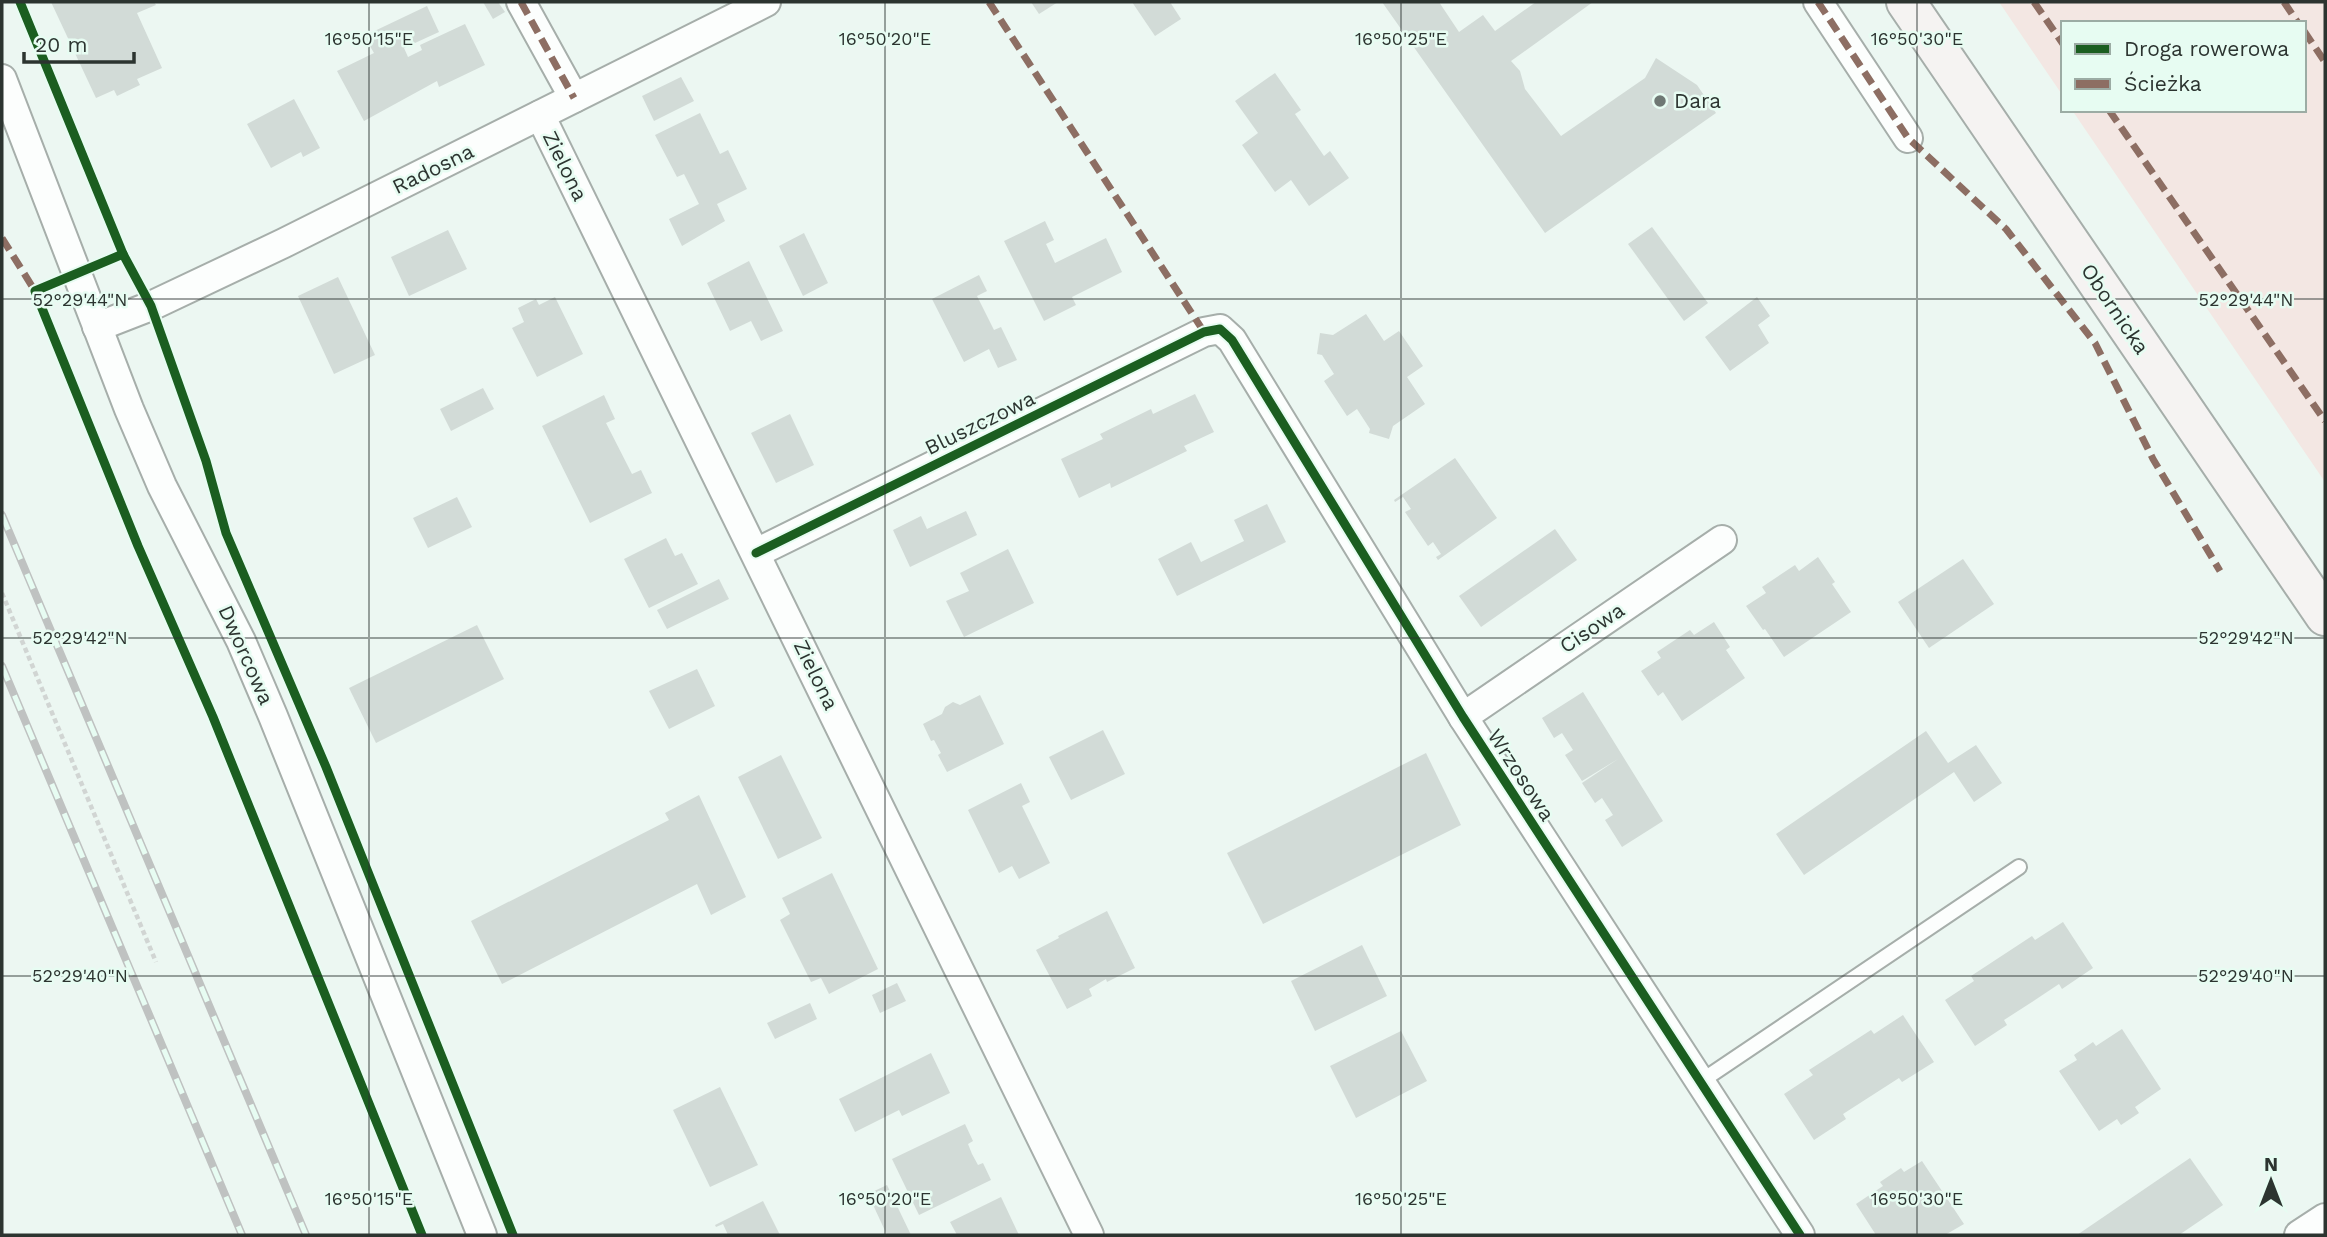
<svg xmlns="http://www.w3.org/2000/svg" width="2327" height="1237" viewBox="0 0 2327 1237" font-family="'Work Sans',sans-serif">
<rect width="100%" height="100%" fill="#ecf7f2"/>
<polygon fill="#f3e7e3" points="1999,2 2325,2 2325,482 2072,110 2304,110 2304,23 2063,23 2063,96"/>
<g fill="#d2dbd7">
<polygon points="51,2 154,2 156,5 137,13 162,68 137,79 140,85 117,96 114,90 96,98"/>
<polygon points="483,2 498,2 505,12 493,19"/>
<polygon points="1031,2 1058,2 1039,14"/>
<polygon points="1132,2 1170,2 1181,19 1155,36"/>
<polygon points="1382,2 1439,2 1459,32 1483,15 1495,31 1536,2 1593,2 1511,61 1520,71 1525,89 1561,136 1645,78 1656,58 1697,85 1716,113 1545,233"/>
<polygon points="427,6 439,32 404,48 408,57 422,50 420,45 465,24 485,65 439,87 437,81 364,121 337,71 374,53 364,36"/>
<polygon points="1275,73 1301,110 1295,114 1324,156 1330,151 1349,178 1309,206 1291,180 1275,192 1242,145 1258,133 1235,101"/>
<polygon points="681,77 694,101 654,121 642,96"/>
<polygon points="294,99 320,148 303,157 301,152 271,168 247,124"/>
<polygon points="700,113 720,154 728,150 747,189 717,204 725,221 682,246 669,219 699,204 684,174 677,177 655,135"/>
<polygon points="1045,221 1054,240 1046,244 1055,263 1106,238 1122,272 1072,297 1076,305 1044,321 1004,241"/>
<polygon points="1652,227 1708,303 1684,321 1628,244"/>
<polygon points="448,230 467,269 409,296 391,257"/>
<polygon points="804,233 828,283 803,296 779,246"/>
<polygon points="749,261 783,331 761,341 751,321 730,331 707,283"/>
<polygon points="979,275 987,291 977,296 994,330 1001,327 1017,360 998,368 989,349 964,362 932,299"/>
<polygon points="338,277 375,355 334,374 298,296"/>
<polygon points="555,297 583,354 537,377 512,328 524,322 518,308 536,299 539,305"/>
<polygon points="1757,297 1770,316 1758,325 1769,343 1730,371 1705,337"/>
<polygon points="1366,314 1384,341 1399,331 1423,366 1407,377 1425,404 1393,426 1389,439 1369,433 1370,429 1357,409 1347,416 1324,381 1334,374 1322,355 1317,354 1320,333 1333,335"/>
<polygon points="483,388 494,409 451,431 440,409"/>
<polygon points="1195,394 1214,432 1184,446 1187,451 1111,488 1110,483 1079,498 1061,459 1103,439 1100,434 1151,409 1153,414"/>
<polygon points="604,395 615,419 606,423 632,474 641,470 652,493 590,523 542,426"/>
<polygon points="790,414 814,465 776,483 751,433"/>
<polygon points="1455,458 1497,518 1438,560 1436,557 1441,554 1433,542 1428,546 1405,512 1411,509 1403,497 1395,502 1394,500"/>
<polygon points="457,497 472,527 428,548 413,518"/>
<polygon points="1267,504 1286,542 1177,596 1158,559 1191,542 1201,562 1244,541 1234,520"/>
<polygon points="966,511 977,535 910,567 893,530 921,516 927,529"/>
<polygon points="1555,529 1577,560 1481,627 1459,596"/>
<polygon points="666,538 675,556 682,553 698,584 649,608 624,559"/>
<polygon points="1008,549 1034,603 964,637 946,601 969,591 960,573"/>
<polygon points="1818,557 1835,582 1832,584 1851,612 1784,657 1765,629 1763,630 1746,606 1766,593 1762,587 1795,565 1799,571"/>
<polygon points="1963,559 1994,604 1929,648 1898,602"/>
<polygon points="719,579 729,599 667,629 657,610"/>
<polygon points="1714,622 1730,647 1726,650 1745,678 1682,721 1663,692 1658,696 1641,671 1661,658 1657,652 1690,630 1694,635"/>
<polygon points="477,625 504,679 376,743 349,688"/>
<polygon points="697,669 715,706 669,729 649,691"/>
<polygon points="1583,692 1663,821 1622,847 1605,820 1613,815 1602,798 1595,803 1582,783 1618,759 1582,781 1565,755 1573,750 1562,733 1554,738 1542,718"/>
<polygon points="980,695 1004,744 947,772 938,755 941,753 934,740 931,741 923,724 942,714 945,707 953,702 960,705"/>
<polygon points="1103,730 1125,774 1071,800 1049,757"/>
<polygon points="1926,731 1948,763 1976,745 2002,783 1974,802 1954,772 1804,875 1776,834"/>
<polygon points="1426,753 1461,825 1263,924 1227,853"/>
<polygon points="781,755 822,838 778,859 738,777"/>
<polygon points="1021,783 1030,802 1022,806 1050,863 1019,879 1012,866 999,873 968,810"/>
<polygon points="699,795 746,897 711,915 697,884 502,984 471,921 669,820 665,813"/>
<polygon points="832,873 878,969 829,994 821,978 811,982 780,920 790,914 782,898"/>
<polygon points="1107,911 1135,968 1107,982 1106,979 1089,989 1092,996 1067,1009 1036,950 1059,938 1058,936"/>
<polygon points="2063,922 2093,968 2062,989 2059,984 2032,1002 2004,1020 2007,1025 1975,1046 1945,1000 1974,981 1971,976 2032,936 2035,940"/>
<polygon points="1362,945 1387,996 1315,1031 1291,981"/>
<polygon points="897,983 906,1001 880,1013 872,995"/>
<polygon points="810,1003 817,1019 775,1039 767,1023"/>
<polygon points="1903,1015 1934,1062 1902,1082 1899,1078 1843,1114 1846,1119 1814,1140 1784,1094 1813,1075 1809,1070 1871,1030 1874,1034"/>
<polygon points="2122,1029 2161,1089 2135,1107 2139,1113 2121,1125 2117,1119 2099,1131 2059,1071 2077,1060 2074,1055 2093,1042 2096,1046"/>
<polygon points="1401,1031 1427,1081 1356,1118 1330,1066"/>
<polygon points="931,1053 950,1093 902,1116 899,1110 855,1132 839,1099"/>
<polygon points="720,1087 758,1165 710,1187 673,1110"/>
<polygon points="965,1124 973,1141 968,1144 972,1154 978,1165 983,1163 991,1180 919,1215 892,1159"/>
<polygon points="2190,1158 2223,1205 2179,1235 2077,1235"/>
<polygon points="1922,1161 1964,1224 1945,1235 1876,1235 1856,1204 1883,1186 1880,1182 1901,1168 1904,1172"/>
<polygon points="887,1185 911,1235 887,1235 868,1194"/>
<polygon points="1001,1197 1019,1235 957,1235 950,1222"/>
<polygon points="763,1201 780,1235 728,1235 723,1224 716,1227 715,1225"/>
</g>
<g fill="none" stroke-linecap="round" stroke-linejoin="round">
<g stroke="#a6aeaa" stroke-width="18">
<polyline id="lane" points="1700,1082 2019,867"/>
</g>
<g stroke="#a6aeaa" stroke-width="32">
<g id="street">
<polyline points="521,2 574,98"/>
<polyline points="1818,2 1908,138"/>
<polyline points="2,79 129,409 162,486 241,641 273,716 482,1235"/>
<polyline points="540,115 1089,1235"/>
<polyline points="97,327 151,306 284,243 766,2"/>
<polyline points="756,553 1204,332 1220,329 1232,340 1463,717 1800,1235"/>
<polyline points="1463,717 1722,540"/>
<polyline points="2299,1235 2325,1218"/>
</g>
</g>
<g stroke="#a6aeaa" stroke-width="42">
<polyline id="secondary" points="1906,2 2325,616"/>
</g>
<polyline stroke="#d1d5d3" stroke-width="4.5" stroke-dasharray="5 3.5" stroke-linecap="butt" points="2,593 156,962"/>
<use href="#lane" stroke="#fcfefd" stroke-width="14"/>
<use href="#street" stroke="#fcfefd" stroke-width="28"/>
<use href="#secondary" stroke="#f5f3f2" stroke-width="38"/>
<g stroke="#bfc2c1" stroke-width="8">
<g id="rail">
<polyline points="2,515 306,1235"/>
<polyline points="2,666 242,1235"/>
</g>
</g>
<use href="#rail" stroke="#e7fcf2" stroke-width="5" stroke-dasharray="16" stroke-linecap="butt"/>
<g stroke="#8d6e63" stroke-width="7" stroke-dasharray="14 7" stroke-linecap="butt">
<polyline points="521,2 574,98"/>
<polyline points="989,2 1204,332"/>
<polyline points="1818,2 1908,138 2006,229 2095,343 2153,459 2220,571"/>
<polyline points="2034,2 2063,44"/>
<polyline points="2284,2 2298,23"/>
<polyline points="2304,31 2325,62"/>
<polyline points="2109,110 2325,421"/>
<polyline points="2,238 35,291"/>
</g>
<g stroke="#e7fcf2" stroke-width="13">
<g id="cycleway">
<polyline points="20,2 123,254 151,306 206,461 226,533 326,767 513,1235"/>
<polyline points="123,254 35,291 138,546 213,717 422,1235"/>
<polyline points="756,553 1204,332 1220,329 1232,340 1463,717 1800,1235"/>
</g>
</g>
<use href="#cycleway" stroke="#1b5e20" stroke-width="9"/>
</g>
<path fill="none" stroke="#2c3430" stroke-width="2" stroke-opacity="0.45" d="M369 2V1235M885 2V1235M1401 2V1235M1917 2V1235M2 299H2325M2 638H2325M2 976H2325"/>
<circle fill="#6f7874" stroke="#e7fcf2" stroke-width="2.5" cx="1660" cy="101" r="7"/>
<g text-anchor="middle" stroke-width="5" stroke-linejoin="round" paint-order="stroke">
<g font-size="21" fill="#2c3430" stroke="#e7fcf2" text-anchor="start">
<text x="1674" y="108">Dara</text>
</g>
<g font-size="21" fill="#2c3430" stroke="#e7fcf2">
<text transform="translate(565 166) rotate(64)" y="7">Zielona</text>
<text transform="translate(433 169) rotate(-26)" y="7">Radosna</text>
<text transform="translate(2115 309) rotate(56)" y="7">Obornicka</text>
<text transform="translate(980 423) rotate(-26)" y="7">Bluszczowa</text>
<text transform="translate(1592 628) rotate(-34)" y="7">Cisowa</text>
<text transform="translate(246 655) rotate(66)" y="7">Dworcowa</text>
<text transform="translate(816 675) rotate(64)" y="7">Zielona</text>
<text transform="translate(1521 775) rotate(57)" y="7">Wrzosowa</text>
</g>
</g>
<g font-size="18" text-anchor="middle" fill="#2c3430" stroke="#e7fcf2" stroke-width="5" stroke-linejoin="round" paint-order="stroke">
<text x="369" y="45">16°50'15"E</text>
<text x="885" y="45">16°50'20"E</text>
<text x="1401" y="45">16°50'25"E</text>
<text x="1917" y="45">16°50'30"E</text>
<text x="80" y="306">52°29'44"N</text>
<text x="2246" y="306">52°29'44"N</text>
<text x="80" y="644">52°29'42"N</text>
<text x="2246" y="644">52°29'42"N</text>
<text x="80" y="982">52°29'40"N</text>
<text x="2246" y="982">52°29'40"N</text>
<text x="369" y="1205">16°50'15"E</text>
<text x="885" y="1205">16°50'20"E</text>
<text x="1401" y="1205">16°50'25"E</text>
<text x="1917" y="1205">16°50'30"E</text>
</g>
<rect width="2327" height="1237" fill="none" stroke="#2c3430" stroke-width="7"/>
<rect x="2061" y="21" width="245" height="91" fill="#e7fcf2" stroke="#9caca4" stroke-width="2"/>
<rect x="2075" y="44" width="35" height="10" fill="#1b5e20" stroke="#9caca4" stroke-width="2"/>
<text x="2124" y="56" font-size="21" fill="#2c3430">Droga rowerowa</text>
<rect x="2075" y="79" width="35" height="10" fill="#8d6e63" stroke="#9caca4" stroke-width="2"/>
<text x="2124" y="91" font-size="21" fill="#2c3430">Ścieżka</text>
<g transform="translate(2271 1181)" stroke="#e7fcf2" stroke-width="5" paint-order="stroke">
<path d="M0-5L12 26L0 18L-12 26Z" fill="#2c3430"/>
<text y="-10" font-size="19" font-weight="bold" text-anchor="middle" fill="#2c3430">N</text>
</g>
<path d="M24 52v10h110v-10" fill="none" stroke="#2c3430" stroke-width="3.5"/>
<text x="35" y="52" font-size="21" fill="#2c3430" stroke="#e7fcf2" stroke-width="5" paint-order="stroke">20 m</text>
</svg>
